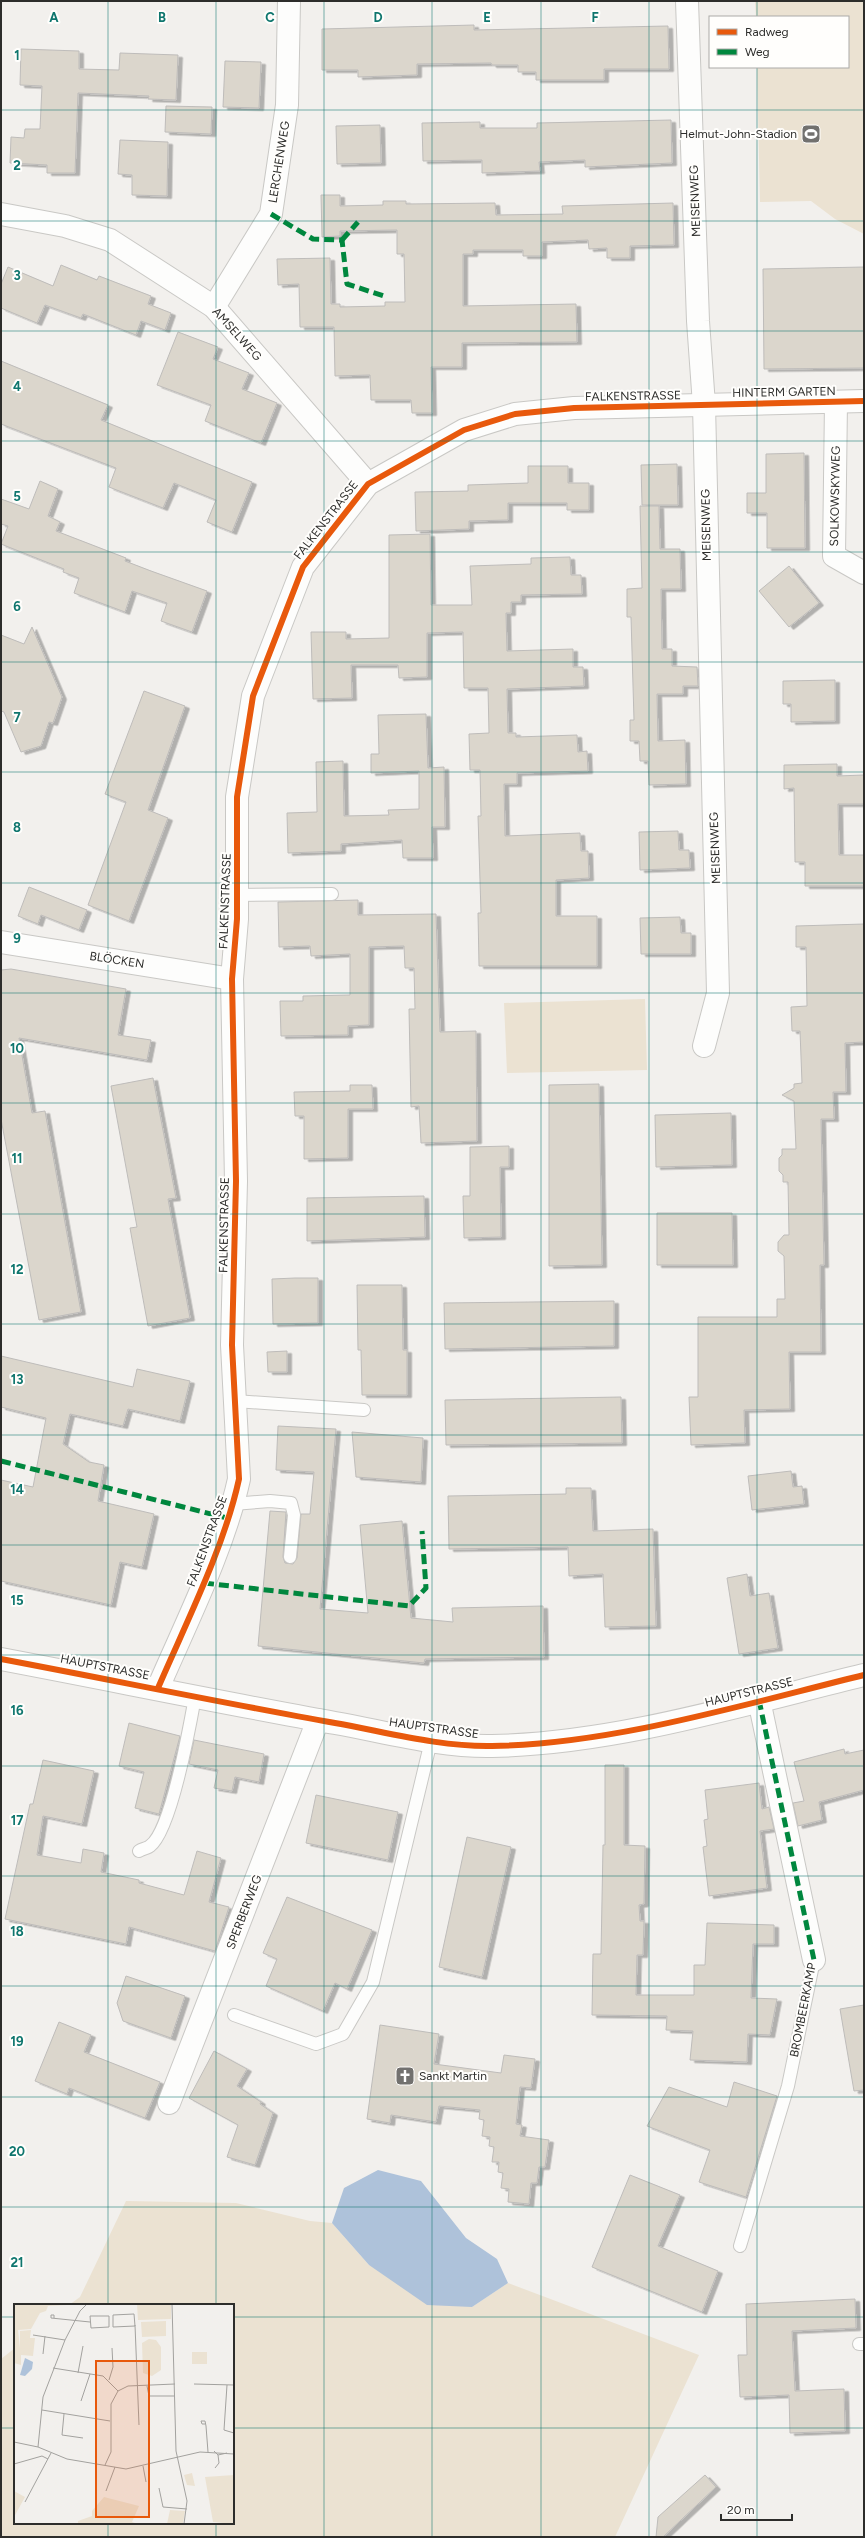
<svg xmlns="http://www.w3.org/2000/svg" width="865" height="2538" viewBox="0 0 865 2538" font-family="Figtree,sans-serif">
<defs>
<filter id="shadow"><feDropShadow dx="4.5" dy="2.5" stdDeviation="0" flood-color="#0004"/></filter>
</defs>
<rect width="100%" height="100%" fill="#f2f0ed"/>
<g fill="#ebe2d2">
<polygon points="755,1 864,1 864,234 835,219 811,201 760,202 757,67 848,67 848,17 756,17"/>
<polygon points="645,999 647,1070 507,1073 504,1003"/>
<polygon points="126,2201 236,2203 310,2221 332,2223 369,2265 472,2307 508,2283 699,2355 615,2537 1,2537 1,2359 15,2348 15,2523 233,2523 233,2305 69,2305 80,2297"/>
</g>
<polygon fill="#aec2da" points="378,2170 421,2181 466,2238 497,2259 508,2283 472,2307 427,2305 369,2265 332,2223 344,2188"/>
<g fill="#dbd6cc" stroke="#bebcba" filter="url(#shadow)">
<polygon points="474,25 474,30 668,26 669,69 604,69 604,80 536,80 536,72 518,72 518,65 492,65 491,63 417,64 417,75 358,77 358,70 322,70 322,29"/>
<polygon points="21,49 79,51 79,69 119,70 120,53 178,55 176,100 148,99 149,96 78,93 75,173 47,173 47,165 10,163 11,137 24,138 25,129 40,129 42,86 20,85"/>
<polygon points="225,61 261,62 259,108 223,107"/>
<polygon points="166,106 212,107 211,134 165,132"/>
<polygon points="671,120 672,163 585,167 585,160 539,162 540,171 482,173 482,160 423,161 422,123 480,122 480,128 537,128 537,123"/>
<polygon points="380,125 381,163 337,164 336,126"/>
<polygon points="120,140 168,142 167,196 132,195 132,175 118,174"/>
<polygon points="321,195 340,195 340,206 383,205 383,201 406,201 406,204 495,203 496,215 563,214 562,206 673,203 674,245 630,246 630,258 607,258 607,248 589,249 588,240 542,242 542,256 523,256 523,250 473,250 473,254 463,254 463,306 576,304 577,342 462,343 462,367 431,367 432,413 412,413 411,400 371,400 370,375 335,376 334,327 300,327 299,284 278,285 277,259 330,258 331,304 340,304 340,307 385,306 385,302 405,302 404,254 397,254 397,230 340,231 340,236 322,237"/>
<polygon points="61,265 97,280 99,276 151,296 148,304 171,313 165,330 141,321 136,335 83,314 81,318 45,305 37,323 1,308 1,284 8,267 53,286"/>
<polygon points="864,267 864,368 764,369 763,269"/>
<polygon points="178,332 218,347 213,359 249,373 242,389 277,403 261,443 205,421 211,405 157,385"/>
<polygon points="1,361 108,405 101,420 252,482 232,532 207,522 216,500 174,483 163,508 109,487 116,468 1,424"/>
<polygon points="804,453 805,548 767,548 767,513 747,513 747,493 766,493 766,454"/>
<polygon points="677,464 678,505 642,505 641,465"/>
<polygon points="528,466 568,466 568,483 589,483 589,510 567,510 567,503 508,503 508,520 469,521 469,529 416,531 415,492 468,491 468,485 528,483"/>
<polygon points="40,481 58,489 48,516 60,522 56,531 126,558 125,561 151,571 207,591 192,632 161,621 167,603 132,591 125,612 74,593 79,578 63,572 64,569 1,544 8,526 1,524 1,499 29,509"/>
<polygon points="640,506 659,506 660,549 680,549 681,589 661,589 662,649 672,649 672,666 697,667 698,686 683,686 683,694 657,694 658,741 685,740 686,784 649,785 648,761 640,761 639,741 630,741 630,720 634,720 631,617 627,617 627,589 642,588"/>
<polygon points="430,534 431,605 472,605 470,566 531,564 531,558 570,557 571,575 581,575 582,594 521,595 521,602 511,602 511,613 506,613 507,651 573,649 573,667 583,667 584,686 507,689 508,733 516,733 516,737 577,735 578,752 587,751 588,771 517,773 517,784 504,784 505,836 580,833 581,851 588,851 589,878 556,880 556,916 597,916 597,966 479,966 478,913 481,913 478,816 481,816 480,770 470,770 469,734 489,733 488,688 464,688 463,632 427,633 427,677 399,678 398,665 351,665 352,698 313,699 311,632 346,632 346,639 389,638 389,535"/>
<polygon points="789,566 819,603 789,627 759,591"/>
<polygon points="32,627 62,697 53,723 49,722 41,746 21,752 4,712 1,711 1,635 24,644"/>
<polygon points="835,680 835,721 791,722 791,704 783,704 783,681"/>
<polygon points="144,691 185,706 148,810 168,818 129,921 88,905 126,802 105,794"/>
<polygon points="426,714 428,768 444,767 445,827 432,827 433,858 403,858 402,840 341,844 341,851 288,853 287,813 317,812 316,762 343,761 344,816 389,815 388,810 419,809 419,771 371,773 371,754 379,754 378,715"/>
<polygon points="837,764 837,776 864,775 864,804 838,804 839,855 864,855 864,886 805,886 805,862 795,862 794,788 784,789 784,765"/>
<polygon points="678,831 679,850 689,850 690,868 640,870 639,832"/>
<polygon points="29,887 87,910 79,930 41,915 38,924 18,916"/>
<polygon points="358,900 358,915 436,914 440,1032 476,1031 477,1141 421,1143 419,1106 411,1107 409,1009 415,1009 414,968 405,968 404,946 369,947 369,1025 348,1026 348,1035 281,1036 280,1001 303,1001 303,996 350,995 350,954 311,956 310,946 279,947 278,902"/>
<polygon points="680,917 681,933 691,933 691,954 641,954 640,918"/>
<polygon points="864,924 864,1042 845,1043 846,1092 833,1092 834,1119 821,1119 824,1265 820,1265 821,1352 789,1352 790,1409 744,1410 745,1443 691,1445 689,1397 698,1397 698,1317 777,1317 777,1299 785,1299 784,1256 778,1251 778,1242 784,1235 789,1235 788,1182 783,1182 783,1175 779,1171 779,1158 782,1155 782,1149 796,1149 794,1101 782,1095 794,1088 794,1084 802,1083 800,1031 792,1031 791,1007 807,1006 806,947 796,947 796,926"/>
<polygon points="11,969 126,989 118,1035 151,1040 147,1060 19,1038 32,1113 45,1111 81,1312 39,1320 1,1119 1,970"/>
<polygon points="153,1078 176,1198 168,1199 190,1318 148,1326 130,1228 137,1227 111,1086"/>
<polygon points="599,1084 602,1265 549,1266 549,1085"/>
<polygon points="350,1085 372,1085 373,1109 348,1109 348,1158 304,1159 304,1116 295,1116 294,1092 350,1091"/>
<polygon points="731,1113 732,1165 656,1167 655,1115"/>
<polygon points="509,1146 509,1167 500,1167 501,1237 464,1238 463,1196 470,1196 470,1147"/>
<polygon points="424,1196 425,1237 307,1241 307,1198"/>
<polygon points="657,1213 732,1213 733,1265 657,1265"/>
<polygon points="295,1278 318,1278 318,1323 273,1324 272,1279"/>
<polygon points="357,1285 402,1285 403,1350 407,1350 407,1395 362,1395 361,1350 358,1350"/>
<polygon points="614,1301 614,1346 445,1349 444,1303"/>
<polygon points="287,1351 287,1372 268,1372 267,1352"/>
<polygon points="1,1356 133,1387 137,1369 190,1381 180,1421 128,1409 123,1426 70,1414 63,1444 89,1462 104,1465 98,1501 154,1514 142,1567 120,1562 111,1605 1,1581 1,1480 33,1487 46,1418 1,1407"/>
<polygon points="621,1397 622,1443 446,1445 445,1400"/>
<polygon points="278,1426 336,1429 320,1609 368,1613 360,1525 402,1521 411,1618 453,1622 452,1608 543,1606 544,1657 425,1659 424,1663 258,1646 270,1511 286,1512 283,1557 285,1563 293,1564 297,1558 301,1514 310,1514 314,1472 276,1470"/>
<polygon points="352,1432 423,1438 421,1482 356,1477"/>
<polygon points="791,1471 793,1487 802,1486 804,1504 752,1510 748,1476"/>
<polygon points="566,1488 591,1488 593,1531 653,1529 656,1626 605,1627 603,1574 569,1576 568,1547 449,1549 448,1496 566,1494"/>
<polygon points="747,1574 750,1596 769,1593 778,1648 739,1654 727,1578"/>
<polygon points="129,1723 180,1736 159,1814 135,1808 144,1772 119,1766"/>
<polygon points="194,1740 264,1754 259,1782 235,1777 232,1791 214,1788 218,1770 189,1764"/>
<polygon points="844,1749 845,1754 864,1750 864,1790 819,1802 822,1820 798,1826 793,1803 804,1801 794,1762"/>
<polygon points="43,1760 94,1771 82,1824 43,1816 37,1855 81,1863 83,1849 104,1853 101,1872 139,1880 139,1883 184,1895 197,1851 221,1858 209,1902 229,1907 215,1951 129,1927 126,1944 5,1919 30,1804 33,1804"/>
<polygon points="605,1765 624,1765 624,1845 645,1846 644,1904 639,1905 640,1921 644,1921 643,1955 637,1955 636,1995 694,1995 694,1965 705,1965 707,1923 774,1925 774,1944 753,1944 751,1998 777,1999 770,2035 748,2034 747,2062 690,2060 693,2031 666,2030 667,2016 592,2015 593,1954 601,1954 603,1845 605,1845"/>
<polygon points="759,1783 762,1809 769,1807 774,1829 760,1831 767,1888 709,1896 703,1847 707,1846 704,1820 708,1819 705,1790"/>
<polygon points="316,1795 398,1812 388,1860 306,1843"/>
<polygon points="467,1837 511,1847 482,1977 439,1967"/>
<polygon points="287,1897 372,1930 347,1989 335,1983 323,2011 266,1986 277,1959 263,1953"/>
<polygon points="126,1976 185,1996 171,2038 123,2021 117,2003"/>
<polygon points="864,2005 864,2090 854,2091 840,2009"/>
<polygon points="59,2022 91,2035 84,2052 160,2082 145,2118 69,2088 67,2094 35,2081"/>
<polygon points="380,2025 439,2034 434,2064 501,2073 504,2055 535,2059 531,2088 520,2087 516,2124 522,2125 520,2136 549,2140 545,2167 539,2167 537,2183 531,2183 529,2204 508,2202 509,2189 501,2188 503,2173 498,2172 499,2162 492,2162 494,2147 489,2146 490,2137 482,2136 484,2120 479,2119 480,2110 439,2106 436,2122 391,2115 390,2123 367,2119"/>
<polygon points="214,2051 247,2069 237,2086 261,2102 260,2104 273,2113 255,2165 227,2157 238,2125 189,2098"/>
<polygon points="734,2082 777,2096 746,2197 699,2182 710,2150 647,2126 669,2087 727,2107"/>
<polygon points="630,2175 680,2195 658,2246 718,2271 702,2312 592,2267"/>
<polygon points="855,2299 856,2328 792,2331 795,2391 844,2389 845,2431 790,2433 789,2395 740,2397 738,2355 747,2355 746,2304"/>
<polygon points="705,2475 716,2487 663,2537 656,2537 658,2517"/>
</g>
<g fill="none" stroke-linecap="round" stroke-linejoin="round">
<g stroke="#c9c8c5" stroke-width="14">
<g id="service">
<polyline points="237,895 332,894"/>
<polyline points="235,1401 364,1410"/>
<polyline points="233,1504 270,1501 291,1503 294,1515 290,1557"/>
<path d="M139 1851C142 1849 148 1848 150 1846 171 1831 190 1725 195 1697"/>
<polyline points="234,2015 316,2044 343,2034 373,1982 431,1741"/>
<polyline points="740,2246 788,2086 814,1960"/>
<polyline points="859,2344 864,2344"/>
</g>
</g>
<g stroke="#c9c8c5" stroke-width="24">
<g id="minor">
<polyline points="687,1 698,321 704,405 718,993 704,1046"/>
<polyline points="1,214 65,226 110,240 214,307 368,484"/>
<polyline points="214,307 271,214 287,105 289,1"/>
<polyline points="836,402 834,556 864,573"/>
<polyline points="1,942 232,979"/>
<path d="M158 1688C186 1623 224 1548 239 1479L232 1345 236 1181 232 979 237 919V797L253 696 303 567 368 484 464 430 515 414 574 408 864 401"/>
<polyline points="759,1700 814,1960"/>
<polyline points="169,2103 318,1720"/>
</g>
</g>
<g stroke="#c9c8c5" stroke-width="24">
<path id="tertiary" d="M1 1659C112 1680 223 1703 335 1723 386 1732 440 1747 492 1746 614 1744 745 1704 864 1675"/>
</g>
<use href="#service" stroke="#fdfdfc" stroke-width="12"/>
<use href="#minor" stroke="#fdfdfc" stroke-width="22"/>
<use href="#tertiary" stroke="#fdfdfc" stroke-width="22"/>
<g stroke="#00873e" stroke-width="5" stroke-dasharray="10 5" stroke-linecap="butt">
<polyline points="271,214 313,239 342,240 347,284 384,296"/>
<polyline points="342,240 358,222"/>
<polyline points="1,1461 227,1518"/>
<polyline points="204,1583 409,1606 426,1588 422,1531"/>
<polyline points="759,1700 814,1960"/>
</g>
<g stroke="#fffefc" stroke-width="8">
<g id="cycleway">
<path d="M1 1659C112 1680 223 1703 335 1723 386 1732 440 1747 492 1746 614 1744 745 1704 864 1675"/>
<path d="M158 1688C186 1623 224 1548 239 1479L232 1345 236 1181 232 979 237 919V797L253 696 303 567 368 484 464 430 515 414 574 408 864 401"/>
</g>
</g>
<use href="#cycleway" stroke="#e8590c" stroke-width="6"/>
</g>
<path fill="none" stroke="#0f766e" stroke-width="1" stroke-opacity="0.55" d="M108 1V2305M216 1V2305M324 1V2537M432 1V2537M541 1V2537M649 1V2537M757 1V17M757 67V2537M1 110H864M1 221H864M1 331H864M1 441H864M1 552H864M1 662H864M1 772H864M1 883H864M1 993H864M1 1103H864M1 1214H864M1 1324H864M1 1435H864M1 1545H864M1 1655H864M1 1766H864M1 1876H864M1 1986H864M1 2097H864M1 2207H864M1 2317H15M233 2317H864M1 2428H15M233 2428H864M108 2523V2537M216 2523V2537"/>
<defs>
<g id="stadium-square" transform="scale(1)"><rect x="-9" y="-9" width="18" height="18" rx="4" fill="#72716f" stroke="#fffefc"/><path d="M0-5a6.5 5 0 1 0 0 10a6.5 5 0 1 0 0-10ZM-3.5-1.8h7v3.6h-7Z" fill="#fff"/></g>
<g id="church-square" transform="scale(1)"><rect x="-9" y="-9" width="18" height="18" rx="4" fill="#72716f" stroke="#fffefc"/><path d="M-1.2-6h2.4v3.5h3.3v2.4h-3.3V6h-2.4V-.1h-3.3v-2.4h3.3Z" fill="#fff"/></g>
</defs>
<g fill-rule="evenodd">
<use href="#stadium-square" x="811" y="134"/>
<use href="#church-square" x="405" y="2076"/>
</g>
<g text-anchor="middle" stroke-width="4" stroke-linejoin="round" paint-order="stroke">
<g font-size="12" fill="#2d2d2b" stroke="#fffefc" text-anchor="end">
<text x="797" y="138">Helmut-John-Stadion</text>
<text x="419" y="2080" text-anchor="start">Sankt Martin</text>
</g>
<g font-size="12" fill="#2d2d2b" stroke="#fffefc">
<text transform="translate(279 162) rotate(-81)" y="4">LERCHENWEG</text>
<text transform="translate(695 201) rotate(-92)" y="4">MEISENWEG</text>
<text transform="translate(237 334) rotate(48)" y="4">AMSELWEG</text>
<text transform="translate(784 392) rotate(-1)" y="4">HINTERM GARTEN</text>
<text transform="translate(633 396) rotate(-1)" y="4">FALKENSTRASSE</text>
<text transform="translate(835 496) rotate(-89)" y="4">SOLKOWSKYWEG</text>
<text transform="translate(326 520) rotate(-52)" y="4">FALKENSTRASSE</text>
<text transform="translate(706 525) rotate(-91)" y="4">MEISENWEG</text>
<text transform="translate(715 848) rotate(-92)" y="4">MEISENWEG</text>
<text transform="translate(225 901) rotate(-88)" y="4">FALKENSTRASSE</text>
<text transform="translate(117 960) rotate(9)" y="4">BLÖCKEN</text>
<text transform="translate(224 1225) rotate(-89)" y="4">FALKENSTRASSE</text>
<text transform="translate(207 1541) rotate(-70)" y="4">FALKENSTRASSE</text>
<text transform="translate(105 1667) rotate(11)" y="4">HAUPTSTRASSE</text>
<text transform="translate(749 1692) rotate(-14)" y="4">HAUPTSTRASSE</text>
<text transform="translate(434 1728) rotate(8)" y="4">HAUPTSTRASSE</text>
<text transform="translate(244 1912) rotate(-69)" y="4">SPERBERWEG</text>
<text transform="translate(803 2010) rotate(-79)" y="4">BROMBEERKAMP</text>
</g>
</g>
<g transform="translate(14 2304)">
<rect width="220" height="220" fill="#f2f0ed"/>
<path d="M0 0H71L34 2 32 7 26 9 17 25 4 26 6 44V27L17 26 16 34H21L19 52 7 51V47V61L0 59ZM123 0 157 1V15L124 16ZM152 17V32L128 33 127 18ZM135 35 142 36 147 43V66L138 72 129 69 128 39ZM178 48H193V60H178ZM178 169 181 182 173 181 170 171ZM220 171V220L199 218 191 173ZM0 187 11 193 0 213ZM90 193 125 202 118 218 124 220H64V217L78 212V207ZM156 206 171 207 169 220H153Z" fill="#ebe2d2"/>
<path d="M11 54 19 58 18 65 11 72 6 71Z" fill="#aec2da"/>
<path fill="none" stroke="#a3a29f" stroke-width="1" d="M158 0 162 147 173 197 170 220M120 10 121 22 99 23V11ZM76 12H95V23L77 24ZM40 14V11H37V14L76 18M121 21 125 121M19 31 51 36M29 50 31 32M39 64 89 72 104 87M64 69 69 42M95 76 99 63 98 44M180 80 220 81M213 81 210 126 220 129M133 82 135 92H161M67 97 76 70M28 106 96 117M50 110 48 131 69 134M191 120H188L187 117H191L192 122 194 148M0 138 24 143 53 155 112 165 186 148 220 150M24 143 29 93 51 36 66 7 73 0M200 147 204 151 213 149M0 160 28 152 34 155M91 161 97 148V100L104 87 114 82 161 80M129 162 132 178M201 164 205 159 204 151M145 184 149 203 173 205M92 187 101 163M11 198 37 149"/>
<path fill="#e8590c" fill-opacity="0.15" stroke="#e8590c" stroke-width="2" d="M82 57H135V213H82Z"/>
<rect width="220" height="220" fill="none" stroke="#2d2d2b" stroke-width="2"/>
</g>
<g font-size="13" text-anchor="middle" font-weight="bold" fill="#0f766e" stroke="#fffefc" stroke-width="4" stroke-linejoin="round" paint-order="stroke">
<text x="54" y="22">A</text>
<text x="162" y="22">B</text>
<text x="270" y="22">C</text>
<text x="378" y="22">D</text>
<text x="487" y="22">E</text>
<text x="595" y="22">F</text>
<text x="17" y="60">1</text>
<text x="17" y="170">2</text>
<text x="17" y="280">3</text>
<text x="17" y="391">4</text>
<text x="17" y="501">5</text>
<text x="17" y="611">6</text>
<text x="17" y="722">7</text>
<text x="17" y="832">8</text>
<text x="17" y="943">9</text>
<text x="17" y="1053">10</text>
<text x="17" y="1163">11</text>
<text x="17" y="1274">12</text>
<text x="17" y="1384">13</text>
<text x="17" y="1494">14</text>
<text x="17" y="1605">15</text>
<text x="17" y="1715">16</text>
<text x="17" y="1825">17</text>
<text x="17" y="1936">18</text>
<text x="17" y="2046">19</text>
<text x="17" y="2156">20</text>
<text x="17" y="2267">21</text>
</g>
<rect width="865" height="2538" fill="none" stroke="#2d2d2b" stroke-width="4"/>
<rect x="709" y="16" width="140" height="52" fill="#fffefc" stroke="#abaaa8"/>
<rect x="717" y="29" width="20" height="6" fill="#e8590c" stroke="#abaaa8"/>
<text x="745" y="36" font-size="12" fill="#2d2d2b">Radweg</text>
<rect x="717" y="49" width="20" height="6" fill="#00873e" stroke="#abaaa8"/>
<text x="745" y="56" font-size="12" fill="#2d2d2b">Weg</text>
<path d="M721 2514v6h71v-6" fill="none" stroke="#2d2d2b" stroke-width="2"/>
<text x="727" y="2514" font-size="12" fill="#2d2d2b" stroke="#fffefc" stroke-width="3" paint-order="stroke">20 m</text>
</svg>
